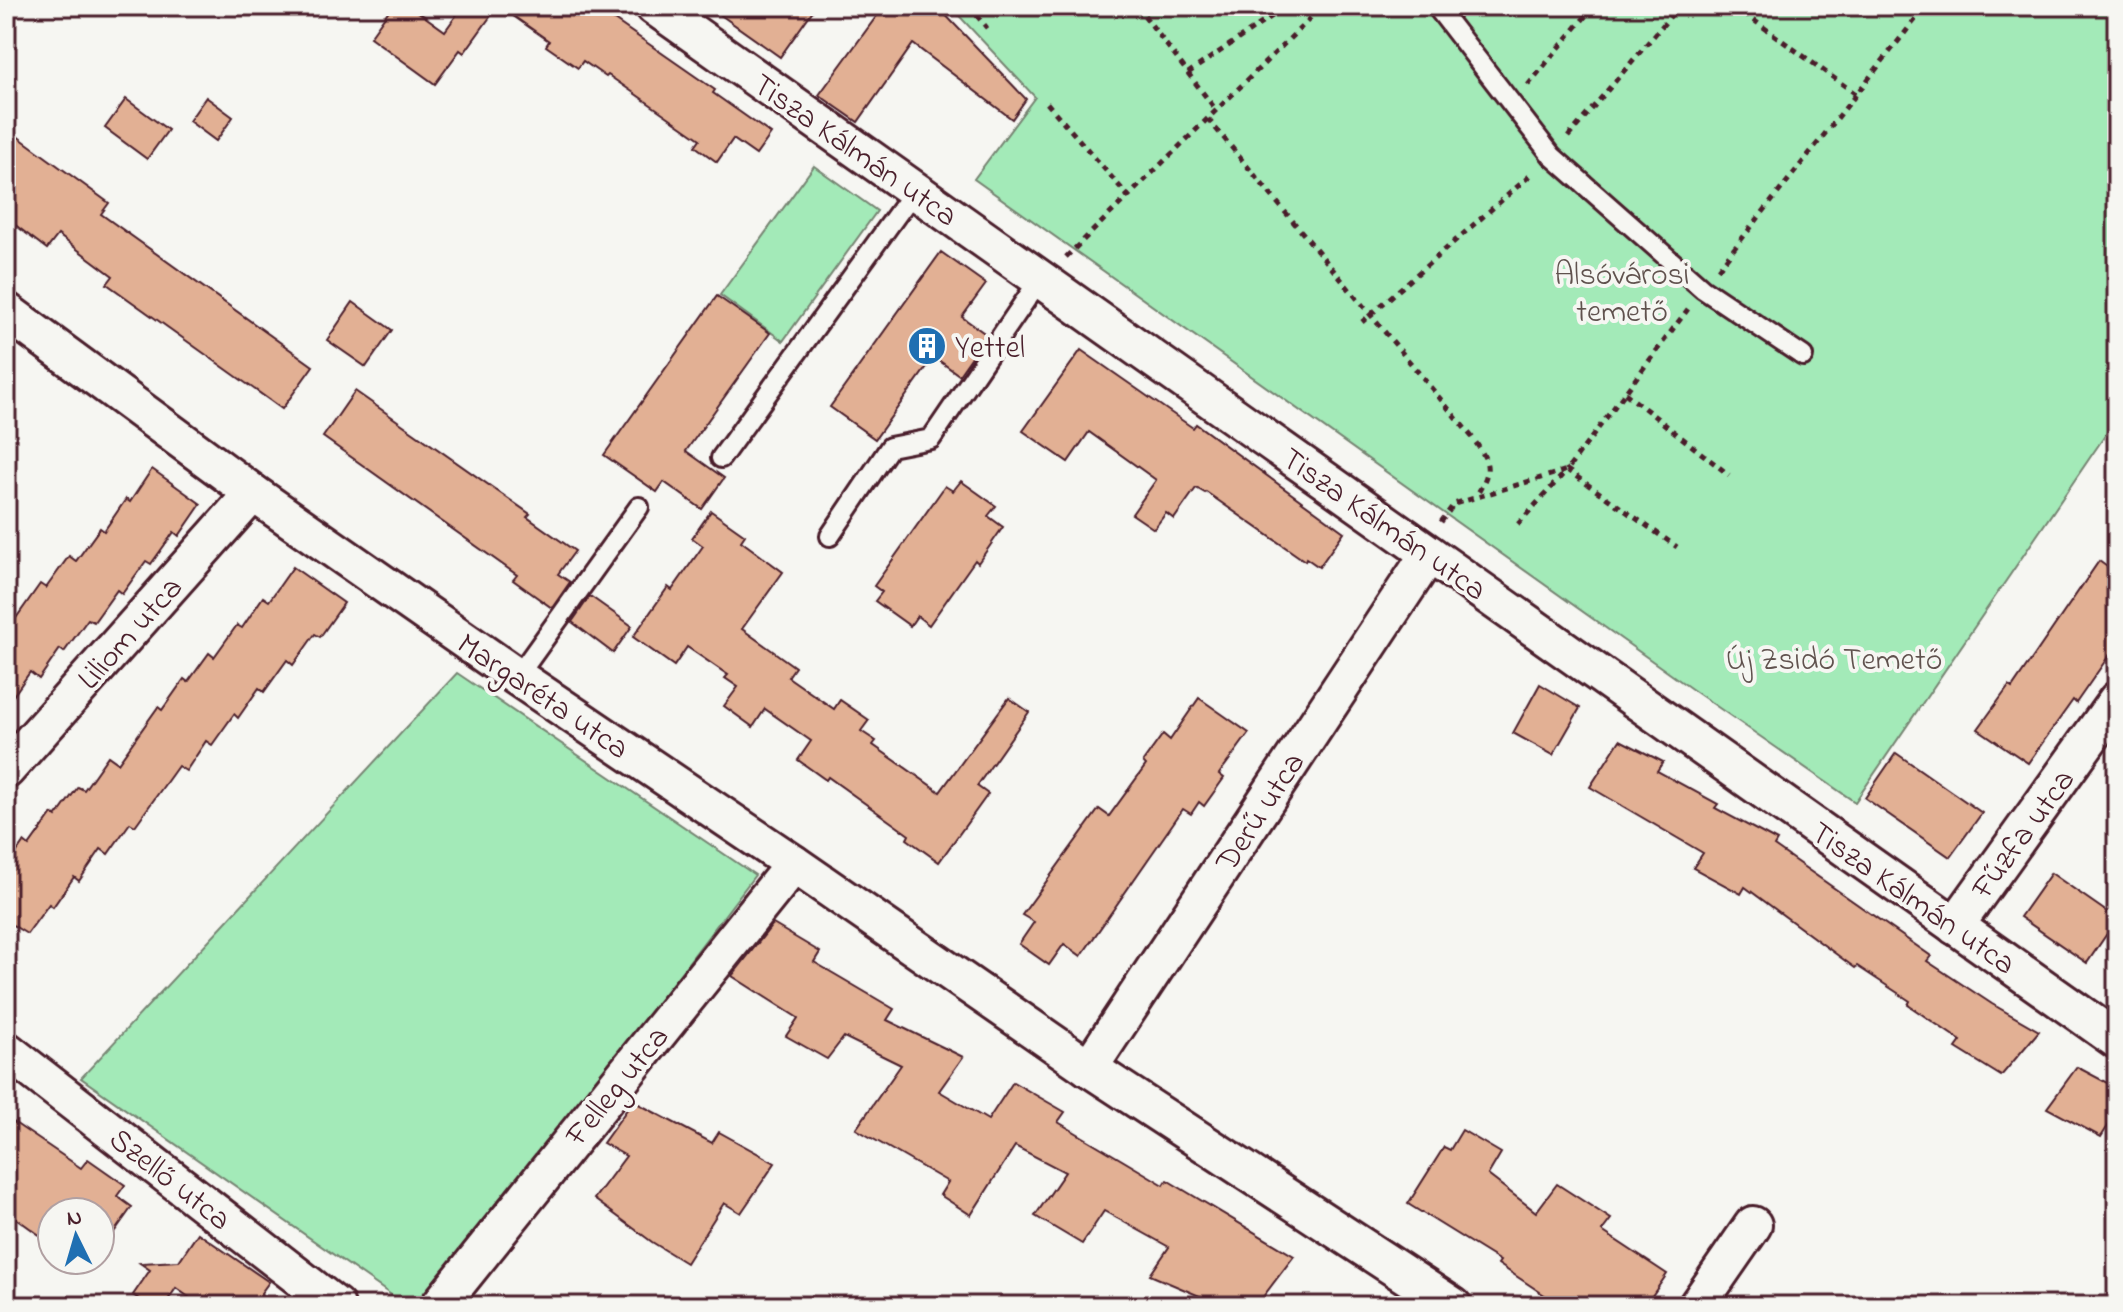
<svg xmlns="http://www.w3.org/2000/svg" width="2123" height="1312" viewBox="0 0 2123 1312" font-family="'Indie Flower',sans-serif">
<rect width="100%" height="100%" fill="#f6f6f2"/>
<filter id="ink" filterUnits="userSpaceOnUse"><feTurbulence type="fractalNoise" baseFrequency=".0125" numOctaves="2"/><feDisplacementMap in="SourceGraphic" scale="16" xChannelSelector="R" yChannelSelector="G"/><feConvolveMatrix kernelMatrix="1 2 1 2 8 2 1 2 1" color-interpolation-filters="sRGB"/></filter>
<g filter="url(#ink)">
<g fill="#a3eab8" stroke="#768472" stroke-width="2">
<polygon points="950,6 2117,6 2117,418 1855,802 1693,690 974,179 1035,97"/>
<polygon points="814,166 877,211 783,341 720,295"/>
<polygon points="457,673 755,875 427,1306 407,1306 81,1078"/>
</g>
<g fill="#e2b094" stroke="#4a1f2b" stroke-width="2">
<polygon points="392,6 410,6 445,31 463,6 498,6 464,53 460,50 435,84 370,37"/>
<polygon points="499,6 594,6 715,90 713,93 771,134 756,155 733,139 717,162 695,146 700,139 608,75 606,77 583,61 578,68 546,46 549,41"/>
<polygon points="708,6 816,6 780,57"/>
<polygon points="884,6 937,6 1026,99 1012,119 913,44 858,122 819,95"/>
<polygon points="206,97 233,117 216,141 189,121"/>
<polygon points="126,99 168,130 147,159 105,128"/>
<polygon points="6,128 109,203 101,214 313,366 282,409 107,284 113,276 58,235 47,249 6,218"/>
<polygon points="941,252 986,284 962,317 987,335 959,375 934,357 875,439 830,407"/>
<polygon points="717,296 770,333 686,451 724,478 702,509 664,482 657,492 604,455"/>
<polygon points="353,302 392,330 366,367 327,340"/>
<polygon points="1081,350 1193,428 1196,424 1344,532 1319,567 1306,558 1305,561 1206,492 1205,493 1196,488 1174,519 1166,513 1154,529 1132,514 1156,480 1089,432 1068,462 1023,431"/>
<polygon points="355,391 530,514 527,517 575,551 558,574 570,582 552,608 513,580 517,575 323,437"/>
<polygon points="152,469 201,504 179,536 174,532 151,564 146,561 122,594 117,590 94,622 88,619 64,652 60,649 39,679 30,672 6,706 6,611 16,618 40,584 46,588 69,556 76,561 100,528 104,531 126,499 130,502"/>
<polygon points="961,481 996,506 988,516 1003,527 978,563 975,560 929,625 917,616 910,626 875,601 882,592 874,586 945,486 953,491"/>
<polygon points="711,511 745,535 741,541 783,572 742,629 795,667 788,677 834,709 840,700 869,720 861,731 876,741 873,745 940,792 1009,698 1029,712 977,786 988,794 939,862 907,839 909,835 828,777 826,780 798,760 811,741 765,709 753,727 724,706 738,687 725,678 728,675 687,647 674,666 633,637 668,587 672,590 703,546 692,538"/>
<polygon points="2099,561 2117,574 2117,644 2076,703 2073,700 2028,763 1978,729 2009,686 2012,688"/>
<polygon points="293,567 344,603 320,637 315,634 293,665 287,660 264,692 259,688 238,718 234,714 212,745 206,741 186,771 178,766 135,826 130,823 108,854 101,849 79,881 74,877 53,907 49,904 27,934 6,921 6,867 24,842 29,846 52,814 56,817 78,787 84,790 108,756 118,763 158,707 162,710 184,679 188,682 209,653 214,657 237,625 242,628 263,597 269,601"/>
<polygon points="590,596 632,626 613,653 572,622"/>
<polygon points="1540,684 1580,708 1553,755 1513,733"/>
<polygon points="1199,698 1249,733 1219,774 1224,778 1204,806 1199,802 1191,814 1183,809 1081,956 1064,944 1049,965 1019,944 1034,922 1022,915 1099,809 1109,816 1146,765 1143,762 1163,734 1170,740"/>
<polygon points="1620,740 1663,762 1657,771 1718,804 1715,808 1777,841 1774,846 1931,956 1927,961 1992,1004 2039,1031 2001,1076 1956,1048 1961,1041 1908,1005 1910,1001 1857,966 1855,968 1745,887 1741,894 1693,868 1703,853 1590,787"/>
<polygon points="1896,753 1982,813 1950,857 1865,798"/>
<polygon points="2051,873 2117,919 2087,963 2020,917"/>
<polygon points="773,924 820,952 814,962 894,1009 887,1020 963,1057 939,1091 988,1120 1013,1082 1065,1112 1058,1122 1164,1185 1167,1180 1294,1256 1256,1306 1223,1306 1150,1275 1169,1247 1104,1211 1082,1244 1035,1216 1065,1172 1015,1146 971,1215 940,1195 948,1182 856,1129 901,1065 844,1037 827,1059 786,1036 798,1018 732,976"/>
<polygon points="2077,1067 2117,1088 2117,1112 2101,1137 2047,1108"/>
<polygon points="633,1101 712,1143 719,1132 775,1163 741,1213 724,1203 686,1263 652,1242 594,1199 626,1156 603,1143"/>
<polygon points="6,1117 81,1168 88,1159 125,1185 117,1196 132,1207 107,1242 100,1237 100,1212 52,1212 52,1244 6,1211"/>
<polygon points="1462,1130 1501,1153 1488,1175 1536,1212 1557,1184 1611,1219 1602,1231 1667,1274 1645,1306 1561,1306 1498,1264 1500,1261 1408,1204 1444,1147 1450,1150"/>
<polygon points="198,1233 269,1282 261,1293 262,1306 201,1306 176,1288 164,1306 149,1306 133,1295 150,1270 140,1263 179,1261"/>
</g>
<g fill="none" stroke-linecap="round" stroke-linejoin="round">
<g stroke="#4a1f2b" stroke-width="24">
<g id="service">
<polyline points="1436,6 1552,156 1703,289 1803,356"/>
<polyline points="721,458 914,191"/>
<polyline points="830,536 890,447 931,439 1040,279"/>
<polyline points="517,677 639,507"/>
</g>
</g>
<g stroke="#4a1f2b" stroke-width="42">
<g id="minor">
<polyline points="654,6 2117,1040"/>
<polyline points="6,311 253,493 517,677 794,864 1089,1068 1453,1306"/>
<polyline points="6,770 253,493"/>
<polyline points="1955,926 2117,700"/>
<polyline points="6,1050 336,1306"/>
<polyline points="1089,1068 1429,554"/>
<polyline points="439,1306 794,864"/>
<polyline points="1697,1306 1753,1225"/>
</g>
</g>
<g stroke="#4a1f2b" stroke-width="5" stroke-dasharray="6 6" stroke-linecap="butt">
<polyline points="969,6 987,28"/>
<polyline points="1137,6 1216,110"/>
<polyline points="1734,6 1856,94"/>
<polyline points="1188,73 1287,6"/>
<polyline points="1528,85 1594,6"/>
<polyline points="1047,103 1128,196"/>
<path d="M1208 119 1472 437C1490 463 1493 469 1476 496"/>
<polyline points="1568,137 1679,6"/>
<polyline points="1066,257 1323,6"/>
<polyline points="1718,269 1926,6"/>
<polyline points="1362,322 1533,173"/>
<polyline points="1625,393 1729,475"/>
<polyline points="1441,522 1454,504 1567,470 1688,309"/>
<polyline points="1518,524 1567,470 1677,547"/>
</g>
<use href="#service" stroke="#f6f6f2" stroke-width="18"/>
<use href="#minor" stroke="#f6f6f2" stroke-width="36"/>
</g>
</g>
<defs>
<g id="building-disc" transform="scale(2)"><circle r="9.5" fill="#1f6fb2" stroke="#f6f6f2"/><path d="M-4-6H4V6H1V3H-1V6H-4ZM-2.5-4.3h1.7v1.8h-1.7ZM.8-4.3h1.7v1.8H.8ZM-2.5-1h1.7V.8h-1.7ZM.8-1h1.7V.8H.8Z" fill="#fff"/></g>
</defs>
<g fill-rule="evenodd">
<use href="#building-disc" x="927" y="346"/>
</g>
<g text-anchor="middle" stroke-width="8" stroke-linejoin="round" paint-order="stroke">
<g font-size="32" fill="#4a1f2b" stroke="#f6f6f2">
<text transform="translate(856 149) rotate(35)" y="11">Tisza Kálmán utca</text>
<text transform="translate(1385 523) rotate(35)" y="11">Tisza Kálmán utca</text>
<text transform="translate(129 632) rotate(-48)" y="11">Liliom utca</text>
<text transform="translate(544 695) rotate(34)" y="11">Margaréta utca</text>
<text transform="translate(1259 811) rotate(-57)" y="11">Derű utca</text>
<text transform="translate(2022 833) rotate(-54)" y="11">Fűzfa utca</text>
<text transform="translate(1914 897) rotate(35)" y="11">Tisza Kálmán utca</text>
<text transform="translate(616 1085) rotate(-51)" y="11">Felleg utca</text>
<text transform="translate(171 1178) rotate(38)" y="11">Szellő utca</text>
</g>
<g font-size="32" fill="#60524e" stroke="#f6f6f2">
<text x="1622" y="284">Alsóvárosi<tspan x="1622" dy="37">temető</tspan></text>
<text x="1834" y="669">Új Zsidó Temető</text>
</g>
<g font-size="32" fill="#4a1f2b" stroke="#f6f6f2" text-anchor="start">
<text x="955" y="357">Yettel</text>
</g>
</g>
<rect width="2123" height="1312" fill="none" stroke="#f6f6f2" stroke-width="32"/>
<rect x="16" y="16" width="2091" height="1280" fill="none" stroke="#4a1f2b" stroke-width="3" filter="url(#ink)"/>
<g transform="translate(76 1236) rotate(355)"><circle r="38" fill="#f6f6f2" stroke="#b1a0a2" stroke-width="2"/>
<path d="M0-6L14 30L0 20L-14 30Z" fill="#1f6fb2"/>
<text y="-12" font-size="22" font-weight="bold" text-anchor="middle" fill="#4a1f2b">N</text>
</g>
</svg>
